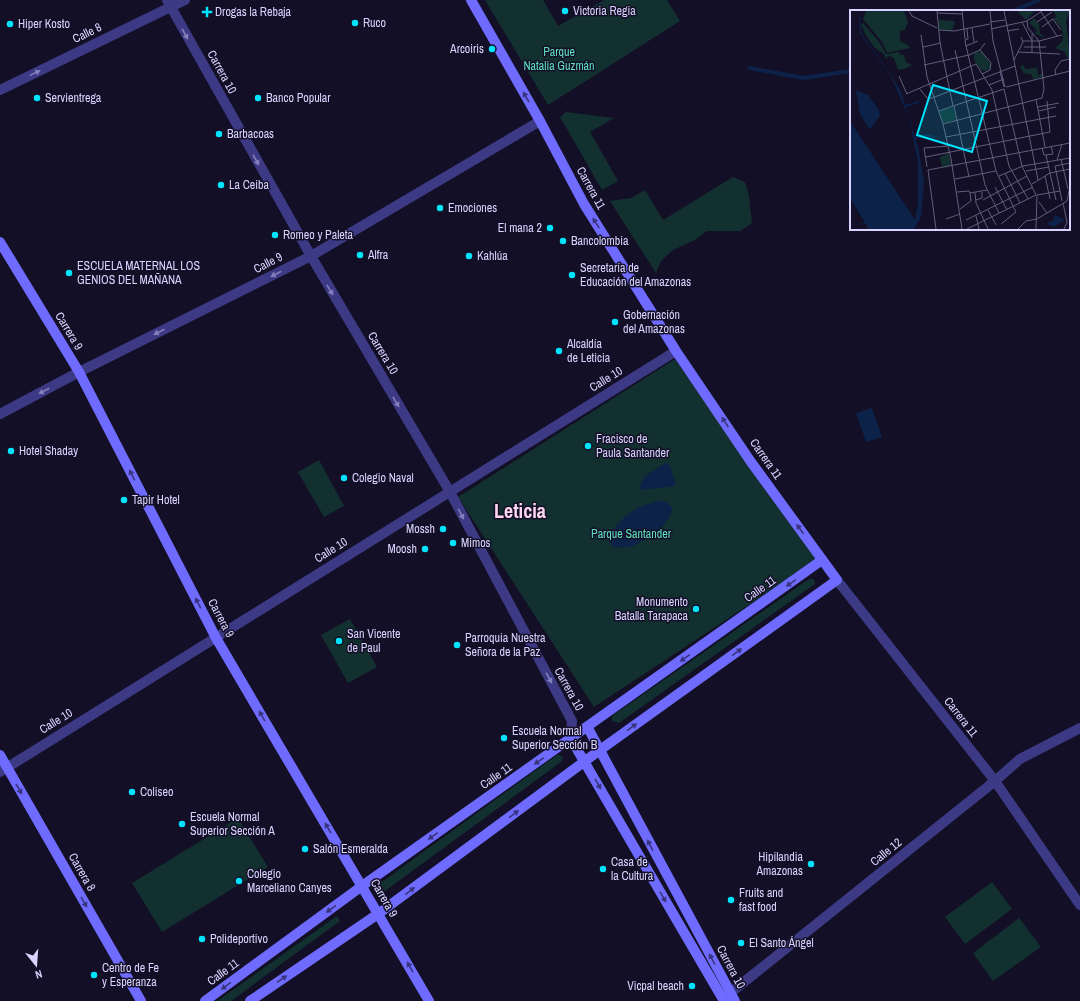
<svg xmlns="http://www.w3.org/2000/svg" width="1080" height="1001" viewBox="0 0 1080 1001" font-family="'Archivo Narrow',sans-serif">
<rect width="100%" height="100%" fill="#130f26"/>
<g fill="#12302f">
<polygon points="485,0 543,0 558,26 604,0 667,0 680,21 548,105"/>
<polygon points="566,112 614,118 590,132 618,181 602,190 560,117"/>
<polygon points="733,177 745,182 749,196 752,223 740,231 707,231 695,240 673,250 661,261 656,273 610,201 631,198 645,190 663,220"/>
<polygon points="675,359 817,560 594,707 458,497"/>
<polygon points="319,460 344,506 324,517 298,472"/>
<polygon points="809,579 814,579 815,584 619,723 612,721 612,716"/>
<polygon points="350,619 377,667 348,683 321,635"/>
<polygon points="557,755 560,755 563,757 561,762 385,891 380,890 379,884"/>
<polygon points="238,818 268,867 162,932 132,883"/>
<polygon points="992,882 1012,909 965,944 945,917"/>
<polygon points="337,916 340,921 231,1001 217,1001"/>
<polygon points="1019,918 1041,947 993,981 973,953"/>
</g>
<g fill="#0c2248">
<polygon points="872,408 882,437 866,442 856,413"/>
<path d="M666 463 669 464 675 481V486L641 490C637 477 657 469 666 463Z"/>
<path d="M658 501H666L672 508C672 524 644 543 629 547 624 548 618 547 613 547L607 536C626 515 629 509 658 501Z"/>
</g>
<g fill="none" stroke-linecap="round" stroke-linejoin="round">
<g stroke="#0c2248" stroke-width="4">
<polyline points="1013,11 1039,0"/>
<polyline points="749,68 804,78 851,71"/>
</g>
<g stroke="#3d3a85" stroke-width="10">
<polyline points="167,0 311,256 450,492 572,721 571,739"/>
<polyline points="0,90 185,0"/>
<polyline points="0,414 79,372 311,256 540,121"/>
<polyline points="837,580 995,781 1080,905"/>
<polyline points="0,772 676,351"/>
<polyline points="724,998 995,781 1020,759 1080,728"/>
</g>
<g stroke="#6f6bff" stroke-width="10">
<polyline points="0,242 79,372 216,638 429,1001"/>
<polyline points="588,728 735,1001"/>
<polyline points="571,739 724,1001"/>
<polyline points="0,755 141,1001"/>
<polyline points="205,1001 362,886 822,560"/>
<polyline points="250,1001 378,914 600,750 837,580 751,462 676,351 584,204 540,121 471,0"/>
</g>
</g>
<defs><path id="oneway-solid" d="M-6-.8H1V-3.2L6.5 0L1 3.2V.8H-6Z"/></defs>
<g fill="#837fbc">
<use href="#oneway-solid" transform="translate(185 34) rotate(61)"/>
<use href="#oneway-solid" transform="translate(35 73) rotate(-26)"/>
<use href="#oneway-solid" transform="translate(256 160) rotate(61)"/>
<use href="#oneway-solid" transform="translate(276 274) rotate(153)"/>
<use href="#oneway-solid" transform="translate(330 290) rotate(59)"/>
<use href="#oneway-solid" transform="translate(159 332) rotate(153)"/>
<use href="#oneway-solid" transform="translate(44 391) rotate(152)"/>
<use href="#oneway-solid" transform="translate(396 402) rotate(59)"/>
<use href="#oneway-solid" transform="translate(461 514) rotate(62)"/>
<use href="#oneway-solid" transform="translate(549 678) rotate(61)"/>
</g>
<g fill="#38347d">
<use href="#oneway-solid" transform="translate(526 97) rotate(-120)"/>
<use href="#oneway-solid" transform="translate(596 223) rotate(-122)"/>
<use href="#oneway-solid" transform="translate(725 422) rotate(-124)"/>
<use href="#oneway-solid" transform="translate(132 475) rotate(-117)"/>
<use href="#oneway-solid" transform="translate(800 529) rotate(-126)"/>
<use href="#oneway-solid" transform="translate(791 583) rotate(145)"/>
<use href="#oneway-solid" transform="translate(198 603) rotate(-117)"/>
<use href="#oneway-solid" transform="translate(737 652) rotate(-36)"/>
<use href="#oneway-solid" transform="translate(685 658) rotate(145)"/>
<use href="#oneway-solid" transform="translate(262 716) rotate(-120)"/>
<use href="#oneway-solid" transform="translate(632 727) rotate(-36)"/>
<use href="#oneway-solid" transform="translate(539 761) rotate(145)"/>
<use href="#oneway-solid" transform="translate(598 784) rotate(60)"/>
<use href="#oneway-solid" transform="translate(19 789) rotate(60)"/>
<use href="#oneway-solid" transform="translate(514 814) rotate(-37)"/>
<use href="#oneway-solid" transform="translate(328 828) rotate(-120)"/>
<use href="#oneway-solid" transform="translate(433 836) rotate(145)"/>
<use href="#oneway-solid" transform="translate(650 845) rotate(-118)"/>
<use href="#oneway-solid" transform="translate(410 891) rotate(-37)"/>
<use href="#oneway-solid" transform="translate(663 897) rotate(60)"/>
<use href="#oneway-solid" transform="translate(84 902) rotate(60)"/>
<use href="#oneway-solid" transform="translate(331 909) rotate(144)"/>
<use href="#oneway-solid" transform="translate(712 959) rotate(-118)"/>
<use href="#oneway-solid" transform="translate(410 967) rotate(-120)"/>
<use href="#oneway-solid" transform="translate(282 979) rotate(-34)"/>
<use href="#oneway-solid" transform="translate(226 986) rotate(144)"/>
</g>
<g fill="#00e5ff" stroke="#130f26" stroke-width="1.5">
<circle cx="565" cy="11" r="4"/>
<path d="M205 6h4v4h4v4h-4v4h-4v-4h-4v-4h4z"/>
<circle cx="355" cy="23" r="4"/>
<circle cx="10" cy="24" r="4"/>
<circle cx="492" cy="49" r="4"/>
<circle cx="37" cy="98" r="4"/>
<circle cx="258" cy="98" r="4"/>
<circle cx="219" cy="134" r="4"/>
<circle cx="221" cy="185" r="4"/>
<circle cx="440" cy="208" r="4"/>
<circle cx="550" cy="228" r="4"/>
<circle cx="275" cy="235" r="4"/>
<circle cx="563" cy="241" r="4"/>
<circle cx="360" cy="255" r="4"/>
<circle cx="469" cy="256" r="4"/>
<circle cx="69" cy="273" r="4"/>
<circle cx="572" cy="275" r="4"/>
<circle cx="615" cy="322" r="4"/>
<circle cx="559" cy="351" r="4"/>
<circle cx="588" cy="446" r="4"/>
<circle cx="11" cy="451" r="4"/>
<circle cx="344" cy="478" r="4"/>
<circle cx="124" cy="500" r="4"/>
<circle cx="443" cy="529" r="4"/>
<circle cx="453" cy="543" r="4"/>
<circle cx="425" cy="549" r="4"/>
<circle cx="696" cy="609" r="4"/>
<circle cx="339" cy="641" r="4"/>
<circle cx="457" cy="645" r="4"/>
<circle cx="504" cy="738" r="4"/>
<circle cx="132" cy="792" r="4"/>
<circle cx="182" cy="824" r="4"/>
<circle cx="305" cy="849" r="4"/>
<circle cx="811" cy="864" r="4"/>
<circle cx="603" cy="869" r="4"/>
<circle cx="239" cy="881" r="4"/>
<circle cx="731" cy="900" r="4"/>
<circle cx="202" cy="939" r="4"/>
<circle cx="741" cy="943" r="4"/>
<circle cx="94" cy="975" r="4"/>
<circle cx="692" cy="986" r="4"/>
</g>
<g text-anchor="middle" stroke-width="3" stroke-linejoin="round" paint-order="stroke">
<g font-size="12" fill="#d9d4ff" stroke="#130f26" text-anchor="start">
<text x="573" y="15">Victoria Regia</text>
<text x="215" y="16">Drogas la Rebaja</text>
<text x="363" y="27">Ruco</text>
<text x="18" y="28">Hiper Kosto</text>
<text x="484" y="53" text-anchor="end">Arcoiris</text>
<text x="45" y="102">Servientrega</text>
<text x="266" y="102">Banco Popular</text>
<text x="227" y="138">Barbacoas</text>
<text x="229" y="189">La Ceiba</text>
<text x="448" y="212">Emociones</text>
<text x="542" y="232" text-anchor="end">El mana 2</text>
<text x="283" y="239">Romeo y Paleta</text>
<text x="571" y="245">Bancolombia</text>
<text x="368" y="259">Alfra</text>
<text x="477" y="260">Kahlúa</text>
<text x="77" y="270">ESCUELA MATERNAL LOS<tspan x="77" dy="14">GENIOS DEL MAÑANA</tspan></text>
<text x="580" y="272">Secretaría de<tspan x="580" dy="14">Educación del Amazonas</tspan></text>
<text x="623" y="319">Gobernación<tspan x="623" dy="14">del Amazonas</tspan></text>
<text x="567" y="348">Alcaldía<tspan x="567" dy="14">de Leticia</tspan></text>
<text x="596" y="443">Fracisco de<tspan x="596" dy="14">Paula Santander</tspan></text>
<text x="19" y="455">Hotel Shaday</text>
<text x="352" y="482">Colegio Naval</text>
<text x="132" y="504">Tapir Hotel</text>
<text x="435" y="533" text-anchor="end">Mossh</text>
<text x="461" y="547">Mimos</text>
<text x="417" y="553" text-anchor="end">Moosh</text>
<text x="688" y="606" text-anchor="end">Monumento<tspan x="688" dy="14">Batalla Tarapaca</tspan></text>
<text x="347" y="638">San Vicente<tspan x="347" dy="14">de Paul</tspan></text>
<text x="465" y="642">Parroquia Nuestra<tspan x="465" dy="14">Señora de la Paz</tspan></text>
<text x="512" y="735">Escuela Normal<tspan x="512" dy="14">Superior Sección B</tspan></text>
<text x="140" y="796">Coliseo</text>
<text x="190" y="821">Escuela Normal<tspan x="190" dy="14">Superior Sección A</tspan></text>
<text x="313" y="853">Salón Esmeralda</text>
<text x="803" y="861" text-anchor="end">Hipilandia<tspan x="803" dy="14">Amazonas</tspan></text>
<text x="611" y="866">Casa de<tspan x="611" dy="14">la Cultura</tspan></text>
<text x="247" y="878">Colegio<tspan x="247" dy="14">Marceliano Canyes</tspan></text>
<text x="739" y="897">Fruits and<tspan x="739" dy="14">fast food</tspan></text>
<text x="210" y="943">Polideportivo</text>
<text x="749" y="947">El Santo Ángel</text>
<text x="102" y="972">Centro de Fe<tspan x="102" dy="14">y Esperanza</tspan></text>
<text x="684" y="990" text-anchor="end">Vicpal beach</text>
</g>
<g font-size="12" fill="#d9d4ff" stroke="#130f26">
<text transform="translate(87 33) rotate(-26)" y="4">Calle 8</text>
<text transform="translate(222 72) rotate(61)" y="4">Carrera 10</text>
<text transform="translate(591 188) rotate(61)" y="4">Carrera 11</text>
<text transform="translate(268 263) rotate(-27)" y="4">Calle 9</text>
<text transform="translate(69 331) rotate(59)" y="4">Carrera 9</text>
<text transform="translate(383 353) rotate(59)" y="4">Carrera 10</text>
<text transform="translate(606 379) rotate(-32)" y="4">Calle 10</text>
<text transform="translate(766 459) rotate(55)" y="4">Carrera 11</text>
<text transform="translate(331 550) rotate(-32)" y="4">Calle 10</text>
<text transform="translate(760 589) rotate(-35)" y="4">Calle 11</text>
<text transform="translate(221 618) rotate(62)" y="4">Carrera 9</text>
<text transform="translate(569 689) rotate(61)" y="4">Carrera 10</text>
<text transform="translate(961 717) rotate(52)" y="4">Carrera 11</text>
<text transform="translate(56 721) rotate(-32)" y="4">Calle 10</text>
<text transform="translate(496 776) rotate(-35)" y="4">Calle 11</text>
<text transform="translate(886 852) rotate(-39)" y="4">Calle 12</text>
<text transform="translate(82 872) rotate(60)" y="4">Carrera 8</text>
<text transform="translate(384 898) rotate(60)" y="4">Carrera 9</text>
<text transform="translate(731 967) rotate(62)" y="4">Carrera 10</text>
<text transform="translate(223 972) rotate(-36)" y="4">Calle 11</text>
</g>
<g font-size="12" fill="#5fe0c0" stroke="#130f26">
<text x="559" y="56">Parque<tspan x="559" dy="14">Natalia Guzmán</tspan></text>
<text x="631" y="538">Parque Santander</text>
</g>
<g font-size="20" font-weight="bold" fill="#ffd6f0" stroke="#130f26">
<text x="520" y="518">Leticia</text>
</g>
</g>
<g transform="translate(850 10)">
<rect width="220" height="220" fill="#130f26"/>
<path d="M16 1H54L58 12 55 20 50 21V31L58 35 60 38 37 43 32 32 13 9ZM167 1H184V2L176 10ZM203 1H220L216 11 220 47 217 48 215 42 205 38 212 32 213 27 212 18 204 9 206 6ZM184 8 189 14 190 23 196 29 185 23 187 20 179 13ZM89 10 105 11 102 21 89 19ZM13 13 30 33 36 44 49 42 50 45H54L56 52 62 55 55 59 48 60 44 48 40 46 35 49V45L24 37 15 24 11 14ZM128 42H132L140 54V58L136 61 131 60 124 50V44ZM174 55 175 59 187 58 188 66 192 63V67L183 69 181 64 173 63 170 56ZM103 97 106 110 93 113 89 101ZM99 143 101 155 92 157 90 147Z" fill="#12302f"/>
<path d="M12 1 10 11 12 24 40 63 51 82 68 137 74 171 71 207 64 219H18L16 214 0 215 15 213 0 188V111L65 210 68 194V151L59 108 40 64 10 23 9 11ZM6 80 18 85 29 100 30 106 20 120 10 104ZM205 205 215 210 204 217 199 215 197 213 203 211Z" fill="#0c2248"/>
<path fill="none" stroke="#0c2248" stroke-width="2" d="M55 96 69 92M64 128 76 125 85 127"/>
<path fill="none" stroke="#625e7d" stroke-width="1" d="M59 1 62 6 87 18M87 1 90 33 103 96 154 79M112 1 115 29M140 1 143 31 155 77M154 1 188 170M191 2 207 26M88 3 112 4M177 11 178 18 189 31M140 12 155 10M172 12 182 31M187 12 202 2M192 17 203 9 211 20M122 18 124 32M117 19 118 29 115 30 116 36 146 161 166 202 151 214M141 19 177 11 192 1M89 20 104 21 140 14M157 21 169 19M71 25 77 67 93 114 101 149 112 219M173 31H189L212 25M116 36 128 31M73 37 91 33M174 37H196M105 40 135 175 149 203M130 40 141 53 140 60 132 64M168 42 210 44M182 43V24M164 50 173 32 171 27M74 55 119 45 130 40 135 33M150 62 154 77M206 65 205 60 211 51 220 49M49 66 57 84M139 75 154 69M156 77 220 61M69 78 77 88H82L165 56M154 79 172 156 186 185M56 84 126 54 142 80 159 156 178 189M186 89 195 137M104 96 119 167M188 97 209 93M89 101 103 96M188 101 206 97M93 114 192 88 194 79 189 31M96 127 206 106M192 138 194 145H196L203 144 201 136M196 145 206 190M76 147 200 122 197 91M211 149 218 179M207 150 212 134M77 157 74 138 98 136M176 161 199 157M155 163 170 193M149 166 173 156 220 148M195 166 200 189M105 169 146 161M182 174 200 163 220 159M145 177 157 200M107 182 119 181 120 183 121 191 110 199M120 183 137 180M125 183 126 193 138 219M187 185 210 181M126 190 132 188V182M133 190 177 166M212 191 205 156 220 153M217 191 220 176M189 192 197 203M213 193 217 212 214 219M138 200 146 215M126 206 129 219M96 209 110 204M116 210 183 177M86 219 78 160 220 133M117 219 186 185M168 219 176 211 187 209 217 191M186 219 187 185"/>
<path fill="#00e5ff" fill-opacity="0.15" stroke="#00e5ff" stroke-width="2" d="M83 75 137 91 122 142 67 125Z"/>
<rect width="220" height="220" fill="none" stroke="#d9d4ff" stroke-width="2"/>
</g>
<g transform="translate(36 965) rotate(163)" stroke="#130f26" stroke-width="3" paint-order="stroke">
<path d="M0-3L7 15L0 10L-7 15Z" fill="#d9d4ff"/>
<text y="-6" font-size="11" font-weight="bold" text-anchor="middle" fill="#d9d4ff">N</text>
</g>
</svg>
